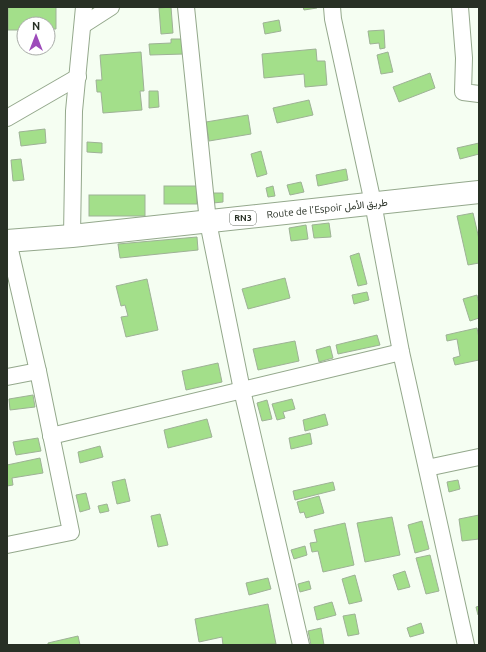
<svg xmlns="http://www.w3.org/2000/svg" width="486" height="652" viewBox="0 0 486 652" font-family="Ubuntu,Vazirmatn,sans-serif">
<rect width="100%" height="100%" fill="#f5fef2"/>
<g fill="#a3df8a" stroke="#9eb296">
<polygon points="8,7 56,7 56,29 48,29 48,24 24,24 24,30 8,30"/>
<polygon points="171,7 173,33 161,34 159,8"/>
<polygon points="303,7 317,7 317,8 304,10"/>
<polygon points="279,20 281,31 265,34 263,23"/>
<polygon points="384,30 385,48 380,49 379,43 370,44 368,31"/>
<polygon points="171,39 184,39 184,54 150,55 149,44 171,43"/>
<polygon points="316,49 317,61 325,61 327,85 305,87 304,74 264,78 262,54"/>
<polygon points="141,52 144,91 140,91 142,110 103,113 101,92 97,92 96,80 102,80 100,55"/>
<polygon points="388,52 393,72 381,74 377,55"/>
<polygon points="430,73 435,88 399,102 393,87"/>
<polygon points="149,91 158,91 159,107 149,108"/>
<polygon points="309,100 313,115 277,123 273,108"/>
<polygon points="248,115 251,134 209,141 206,122"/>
<polygon points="45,129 46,143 21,146 19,132"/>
<polygon points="87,142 102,143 102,153 87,152"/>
<polygon points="479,143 479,154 460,159 457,148"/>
<polygon points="261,151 267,174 257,177 251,154"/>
<polygon points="21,159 24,180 13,181 11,160"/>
<polygon points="346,169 348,180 318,186 316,175"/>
<polygon points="301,182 304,192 290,195 287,185"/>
<rect x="164" y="186" width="33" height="18"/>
<polygon points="273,186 275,196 268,197 266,188"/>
<polygon points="213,193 223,193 223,202 213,203"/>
<rect x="89" y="195" width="56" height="21"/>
<polygon points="473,213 479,239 479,263 468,265 457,216"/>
<polygon points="329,223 331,237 314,238 312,225"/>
<polygon points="306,225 308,239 291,241 289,228"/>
<polygon points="197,237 198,250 120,258 118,244"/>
<polygon points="359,253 367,284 358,286 350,256"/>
<polygon points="285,278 290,298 248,309 242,289"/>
<polygon points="147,279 158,330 126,337 121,317 128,316 125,305 121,306 116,286"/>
<polygon points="367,292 369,300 354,304 352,295"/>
<polygon points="477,295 479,304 479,318 470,321 463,299"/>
<polygon points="477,328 479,338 479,360 455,365 453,358 460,356 457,339 447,341 446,335"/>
<polygon points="377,335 380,345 338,354 336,345"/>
<polygon points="295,341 299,361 258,370 253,349"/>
<polygon points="330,346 333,358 319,362 316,350"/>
<polygon points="218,363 222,382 186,390 182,371"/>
<polygon points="33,395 35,407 10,410 9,399"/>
<polygon points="292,399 295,409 283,412 285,418 277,420 272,404"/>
<polygon points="267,400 272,419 262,421 257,403"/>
<polygon points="325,414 328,425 305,431 303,420"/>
<polygon points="207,419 212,437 168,448 164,430"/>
<polygon points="310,433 312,444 291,449 289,438"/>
<polygon points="38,438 41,451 16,455 13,442"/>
<polygon points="100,446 103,457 80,463 78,452"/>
<polygon points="40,458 43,473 12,478 13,485 7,486 7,465"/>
<polygon points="125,479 130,501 117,504 112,482"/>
<polygon points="458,480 460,489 449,492 447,482"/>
<polygon points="333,482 335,490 295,500 293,491"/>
<polygon points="86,493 90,509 80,512 76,495"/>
<polygon points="319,496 324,513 306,518 304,512 300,513 297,502"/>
<polygon points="107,504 109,511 100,513 98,506"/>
<polygon points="160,514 168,545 158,547 151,516"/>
<polygon points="479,515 479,539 462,541 459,519"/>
<polygon points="392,517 400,555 365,562 357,523"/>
<polygon points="422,521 429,549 415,553 408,525"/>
<polygon points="345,523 354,565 323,572 318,551 312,552 310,543 317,542 314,530"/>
<polygon points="305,546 307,555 294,559 291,550"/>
<polygon points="430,555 439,591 426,594 416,558"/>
<polygon points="405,571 410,587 398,590 393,575"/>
<polygon points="355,575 362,601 349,604 342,579"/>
<polygon points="268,578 271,589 249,595 246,583"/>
<polygon points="309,581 311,589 300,592 298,584"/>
<polygon points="332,602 336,615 317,620 314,607"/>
<polygon points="268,604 276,644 223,645 222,637 199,642 195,619"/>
<polygon points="479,606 479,614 478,615 476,607"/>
<polygon points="355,614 359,634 348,636 343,616"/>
<polygon points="421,623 424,633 410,637 407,628"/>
<polygon points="321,628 324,645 311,645 308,631"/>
<polygon points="78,636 80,645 48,645 48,643"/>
</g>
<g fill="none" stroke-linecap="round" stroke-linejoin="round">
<g stroke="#94a88c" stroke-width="18">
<g id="street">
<polyline points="186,7 208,222 242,390 301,645"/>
<polyline points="332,7 333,19 373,203 401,352 466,645"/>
<polyline points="460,7 464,58 463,92 479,94"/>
<polyline points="83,25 111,7"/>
<polyline points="7,118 78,77"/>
<polyline points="72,236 74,111 84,7"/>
<polyline points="7,377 38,371"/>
<polyline points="51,436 401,352"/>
<polyline points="427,468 479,457"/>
<polyline points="7,545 71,532 38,371 8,241"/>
</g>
</g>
<g stroke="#94a88c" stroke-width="24">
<polyline id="highway" points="7,241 72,236 479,192"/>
</g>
<use href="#street" stroke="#fff" stroke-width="16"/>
<use href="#highway" stroke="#fff" stroke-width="22"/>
</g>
<g text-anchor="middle" stroke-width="4" stroke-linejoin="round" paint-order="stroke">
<rect fill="#fff" stroke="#686e66" stroke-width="1" x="230" y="211" width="26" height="14" rx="3"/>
<g font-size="9" font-weight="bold" fill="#283025">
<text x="243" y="221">RN3</text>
</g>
<g font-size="10" fill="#283025" stroke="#fff">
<text transform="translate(327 208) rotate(-6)" y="4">Route de l’Espoir طريق الأمل</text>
</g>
</g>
<rect width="486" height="652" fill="none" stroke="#283025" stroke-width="16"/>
<g transform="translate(36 36)"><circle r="19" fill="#ffffff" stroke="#a9aca8"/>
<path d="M0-3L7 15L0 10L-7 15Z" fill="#9d4bba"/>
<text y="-6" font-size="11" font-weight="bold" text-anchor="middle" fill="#283025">N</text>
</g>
</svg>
